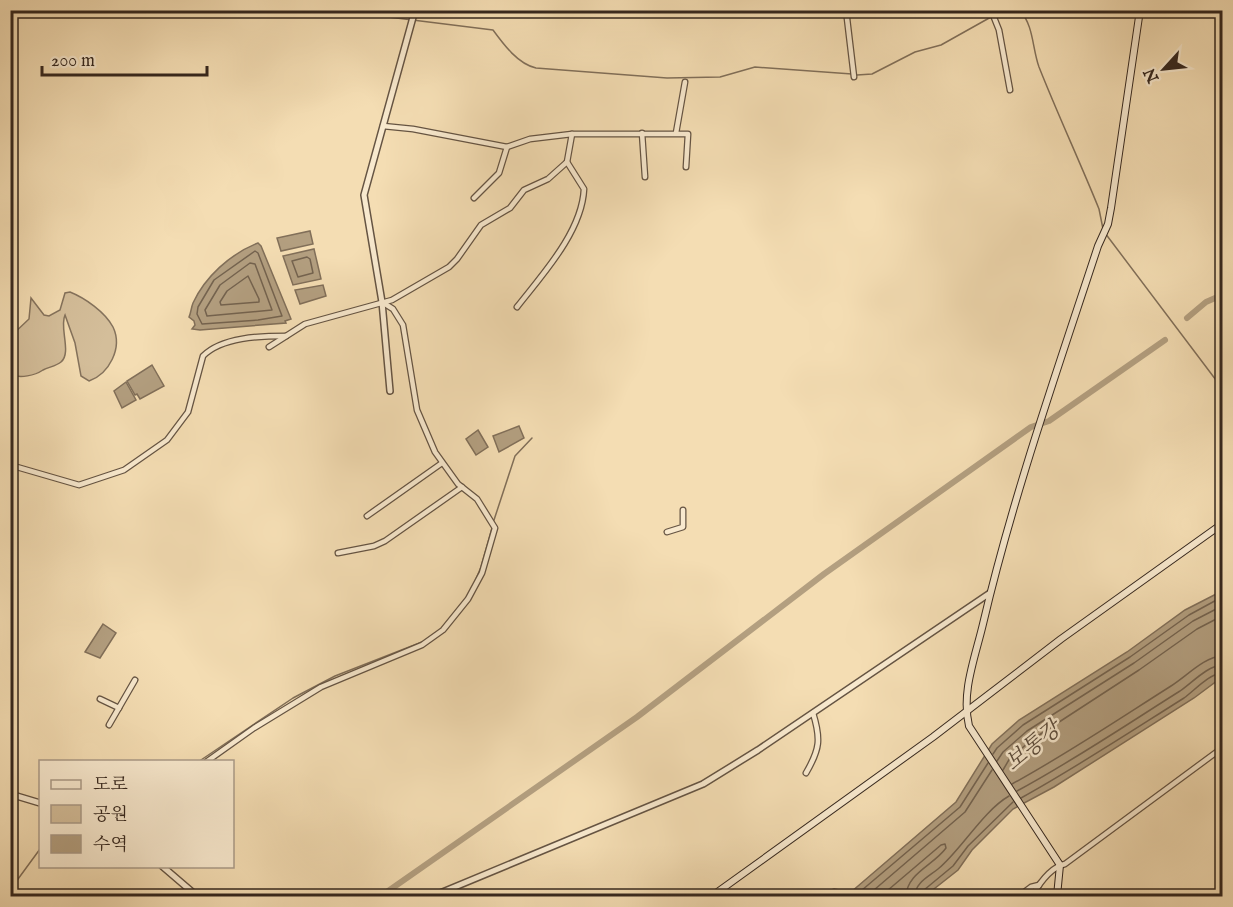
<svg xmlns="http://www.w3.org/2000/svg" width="1233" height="907" viewBox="0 0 1233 907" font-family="'IM FELL English','Noto Serif KR',serif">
<rect width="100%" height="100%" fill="#f4ddb3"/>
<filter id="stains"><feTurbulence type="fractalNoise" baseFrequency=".00333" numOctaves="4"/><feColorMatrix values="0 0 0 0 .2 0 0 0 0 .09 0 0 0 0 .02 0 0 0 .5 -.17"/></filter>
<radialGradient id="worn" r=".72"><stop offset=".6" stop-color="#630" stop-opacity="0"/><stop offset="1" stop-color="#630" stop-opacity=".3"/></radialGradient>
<path fill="#d4be9a" stroke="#84725c" stroke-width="1.5" d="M70 292C85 298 105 312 113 327 123 348 109 374 89 381L81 376 75 343 65 315C59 327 72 353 61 362 56 366 49 367 43 370 34 376 21 378 11 375V336L29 319 31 298 44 315 49 316 60 310 65 293Z"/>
<g fill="#b39f80" stroke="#816f59" stroke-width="1.5">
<polygon points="310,231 313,244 281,251 277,238"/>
<path d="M258 243 261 246 291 319 285 321 286 323 200 330 192 329 195 325 194 321 189 317C191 313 191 308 193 303 205 277 230 254 258 243Z"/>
<polygon points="314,249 321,279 293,285 283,256"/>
<polygon points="323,285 326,296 300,304 295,290"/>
<polygon points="152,365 164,386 140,399 137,394 135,395 127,381"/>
<polygon points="126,382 136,400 122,408 114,391"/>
<polygon points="519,426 524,438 499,452 493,436"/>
<polygon points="478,430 488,447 476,455 466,439"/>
<polygon points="1222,591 1222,677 1194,698 1054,787 1013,809 972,850 958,870 925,896 816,896 834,889 851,892 956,802 992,744 1019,720 1127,652 1185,610"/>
<polygon points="103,624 116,633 100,658 85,652"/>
</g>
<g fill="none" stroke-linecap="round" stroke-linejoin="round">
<g stroke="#74634f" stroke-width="1.5">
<polygon points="255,251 258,253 282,316 258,320 202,324 197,314 198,307 214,280"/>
<polygon points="307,257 310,259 313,273 298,277 292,261"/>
<polygon points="250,263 255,264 272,310 207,316 205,310 220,285"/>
<polygon points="248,276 259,299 259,302 221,305 220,302 227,291"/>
<polyline points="993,754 997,748 1023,725 1130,657 1189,615 1222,597"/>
<polyline points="997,761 1003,752 1027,731 1134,663 1193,621 1222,606"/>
<polyline points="1003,770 1010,758 1033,739 1139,670 1197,629 1222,616"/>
<path d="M1012 784C1067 754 1119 719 1171 686 1187 676 1204 657 1222 656"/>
<path d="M1017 791C1073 761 1126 725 1180 691 1192 683 1207 666 1222 665"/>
<path d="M1021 798C1077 767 1130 732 1184 698 1195 690 1209 674 1222 673"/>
<polyline points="855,896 960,807 988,763"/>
<polyline points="867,896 965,812 992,770"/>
<path d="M881 896 941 845 945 844 946 848C934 865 907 873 906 896"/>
<path d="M915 896C915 883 928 877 938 869 961 850 983 811 1009 796"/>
<polyline points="922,896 924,890 953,866 968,846 1013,802"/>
</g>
<g stroke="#816f59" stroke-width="1.5">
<path d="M332 10 493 30C504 45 518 64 536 68L667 78 720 77 755 67 852 74"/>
<path d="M1020 10C1034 27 1032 47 1039 67 1058 115 1080 162 1099 209L1103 229"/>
<polyline points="996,15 1004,10"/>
<polyline points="857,75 872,74 915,52 941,45 991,17"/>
<polyline points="1105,233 1222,388"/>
<polyline points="494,520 515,456 532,438"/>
<polyline points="473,586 481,567 492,528"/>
<polyline points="198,762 293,698 335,676 422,642"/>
<polyline points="10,890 40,849"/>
</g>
<g stroke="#b39f80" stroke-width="6">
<polyline points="1187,318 1206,302 1222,295"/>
<polyline points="381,896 637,717 824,574 1031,427 1049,421 1165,340"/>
</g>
<g stroke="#655443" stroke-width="7">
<g id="minor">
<polyline points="846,10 854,77"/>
<polyline points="991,10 999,30 1010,90"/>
<polyline points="383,126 413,129 507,147"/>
<polyline points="642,133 645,177"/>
<polyline points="676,133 685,82"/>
<polyline points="474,198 499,173 507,147 530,139 572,134 688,134 686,167"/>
<path d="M517 307C542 275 582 232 584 189L567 162"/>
<polyline points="269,347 305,324 392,300 449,267 457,259 481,225 510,208 524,190 548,179 567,162 572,134"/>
<path d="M10 465 79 485 124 470 167 440 188 412 203 356C222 337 260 336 286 336"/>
<polyline points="367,516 442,463"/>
<polyline points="667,532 683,527 683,510"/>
<polyline points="338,553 374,546 385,541 462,487"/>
<polyline points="100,699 119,708"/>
<polyline points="109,725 135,680"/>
<polyline points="206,762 254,728 321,687 422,645 443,630 468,599 482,573 495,528 477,499 458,484 435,452 417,410 403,325 393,309 382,302"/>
<path d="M806 773C820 749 821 739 813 713"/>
<polyline points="1019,896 1031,887 1039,885"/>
<path d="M1032 896C1039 884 1051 867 1065 864L1222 748"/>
</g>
</g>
<g stroke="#655443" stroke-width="8">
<g id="tertiary">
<polyline points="390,391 382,302 364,195 415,10"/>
<polyline points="10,794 40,803"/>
<polyline points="162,866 197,896"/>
<polyline points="433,896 703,784 758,750 990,593"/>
</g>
</g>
<g stroke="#35271e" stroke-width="8">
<g id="secondary">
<polyline points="712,896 933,737 1061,639 1222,524"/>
<path d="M1057 896 1060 865 969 726C961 692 975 658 983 624 1013 496 1057 371 1098 246L1108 224 1111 208 1140 10"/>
</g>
</g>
<use href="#minor" stroke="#f8e9ce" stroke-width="4.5"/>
<use href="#tertiary" stroke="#f8e9ce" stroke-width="5"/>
<use href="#secondary" stroke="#f8e9ce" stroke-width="6"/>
</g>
<g text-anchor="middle" stroke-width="5" stroke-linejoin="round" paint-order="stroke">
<g font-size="22" font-style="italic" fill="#5b4b3b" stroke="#f8e9ce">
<text transform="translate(1032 745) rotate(-39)" y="8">보통강</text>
</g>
</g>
<rect width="1233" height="907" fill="none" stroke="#f4ddb3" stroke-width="36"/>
<rect x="12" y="12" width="1209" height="883" fill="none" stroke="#35271e" stroke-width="3"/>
<rect x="18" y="18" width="1197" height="871" fill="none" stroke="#35271e" stroke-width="1.5"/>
<rect x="39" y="760" width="195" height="108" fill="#f8e9ce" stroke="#aa9b88" stroke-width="1.5"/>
<rect x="51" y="780" width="30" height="9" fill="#f8e9ce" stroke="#aa9b88" stroke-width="1.5"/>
<text x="93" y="790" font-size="18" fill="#35271e">도로</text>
<rect x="51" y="805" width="30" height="18" fill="#d4be9a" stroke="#aa9b88" stroke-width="1.5"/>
<text x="93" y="820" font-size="18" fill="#35271e">공원</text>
<rect x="51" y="835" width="30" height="18" fill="#b39f80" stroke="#aa9b88" stroke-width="1.5"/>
<text x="93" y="850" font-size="18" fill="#35271e">수역</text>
<g transform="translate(1164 69) rotate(243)" stroke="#f8e9ce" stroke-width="4.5" paint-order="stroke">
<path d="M0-4.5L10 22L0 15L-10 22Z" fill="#35271e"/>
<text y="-9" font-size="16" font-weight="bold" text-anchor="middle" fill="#35271e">N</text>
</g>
<path d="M42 66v9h165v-9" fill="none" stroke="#35271e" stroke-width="3"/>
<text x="51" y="66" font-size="18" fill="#35271e" stroke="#f8e9ce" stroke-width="4.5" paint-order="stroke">200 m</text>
<rect width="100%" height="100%" filter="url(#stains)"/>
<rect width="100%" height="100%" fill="url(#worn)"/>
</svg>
